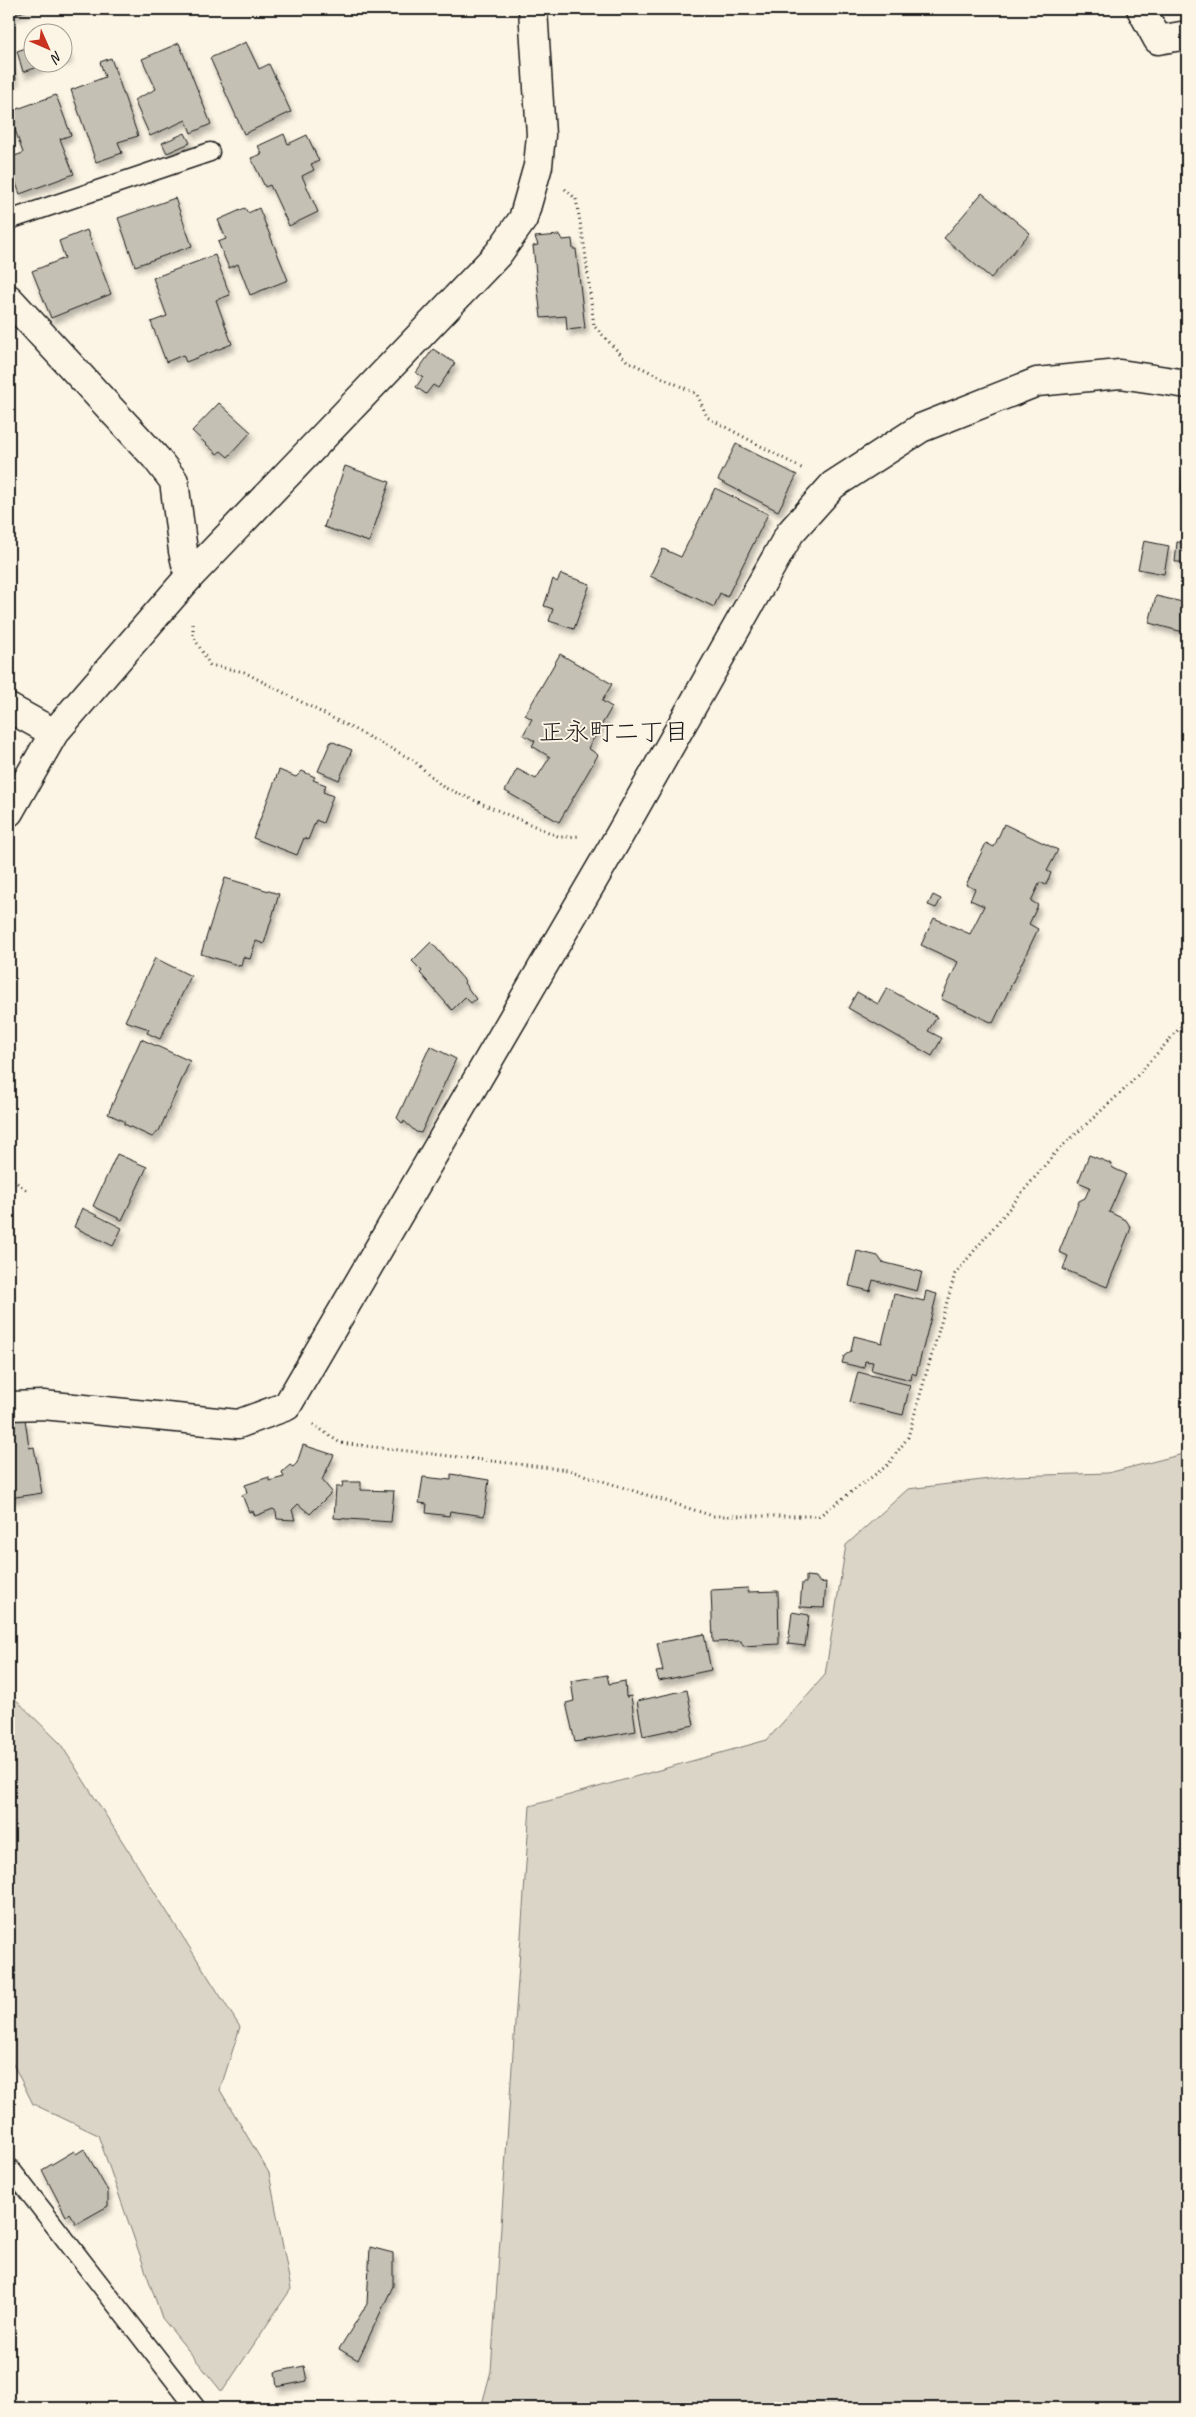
<svg xmlns="http://www.w3.org/2000/svg" width="1196" height="2417" viewBox="0 0 1196 2417" font-family="Caveat,'Klee One',sans-serif">
<defs>
<filter id="shadow"><feDropShadow dx="3" dy="5.5" stdDeviation="2.5" flood-color="#0004"/></filter>
</defs>
<rect width="100%" height="100%" fill="#fcf5e5"/>
<filter id="ink" filterUnits="userSpaceOnUse"><feTurbulence type="fractalNoise" baseFrequency=".02" numOctaves="2"/><feDisplacementMap in="SourceGraphic" scale="10" xChannelSelector="R" yChannelSelector="G"/><feConvolveMatrix kernelMatrix="1 2 1 2 8 2 1 2 1" color-interpolation-filters="sRGB"/></filter>
<g filter="url(#ink)">
<g fill="#dbd5c8" stroke="#7c7872">
<polygon points="1187,1453 1187,2408 481,2408 491,2371 530,1806 767,1740 825,1675 846,1545 908,1489 1014,1476 1108,1473"/>
<polygon points="9,1693 60,1743 240,2027 220,2090 269,2173 291,2289 222,2392 162,2318 98,2135 33,2104 9,2056"/>
</g>
<g fill="#c4c0b3" stroke="#1c1c1c" filter="url(#shadow)">
<polygon points="9,9 32,9 9,16"/>
<polygon points="62,37 69,57 62,60"/>
<polygon points="246,42 259,69 269,64 291,112 244,134 210,58"/>
<polygon points="179,43 211,124 191,133 186,120 150,136 134,100 156,89 142,59"/>
<polygon points="32,46 32,62 54,62 23,72 17,51"/>
<polygon points="9,55 16,79 9,81"/>
<polygon points="111,58 138,136 118,142 122,153 96,162 71,90 105,77 100,62"/>
<polygon points="56,95 71,135 60,139 74,174 20,194 9,165 9,158 23,153 9,112"/>
<polygon points="185,133 190,143 167,153 162,143"/>
<polygon points="284,134 288,144 307,135 319,161 311,164 314,170 302,176 318,212 289,226 270,185 265,187 251,158 262,154 258,146"/>
<polygon points="982,193 1030,233 991,278 944,238"/>
<polygon points="175,198 192,246 135,266 118,218"/>
<polygon points="245,208 248,213 259,208 288,280 250,295 238,264 229,268 218,242 226,239 218,220"/>
<polygon points="87,230 111,294 51,318 32,271 65,258 59,241"/>
<polygon points="560,235 563,240 572,239 573,249 576,249 585,328 567,330 566,316 541,318 533,246 538,245 535,237"/>
<polygon points="215,255 230,295 216,300 232,344 186,362 183,355 166,362 151,322 167,316 153,278"/>
<polygon points="433,349 455,363 438,388 433,385 426,394 416,387 423,377 416,373"/>
<polygon points="219,403 251,432 228,457 221,451 217,454 192,431"/>
<polygon points="736,444 797,475 778,511 718,480"/>
<polygon points="345,466 390,482 369,542 324,527"/>
<polygon points="1183,466 1187,466 1187,496 1181,496"/>
<polygon points="715,488 768,514 727,597 720,593 714,607 650,576 663,549 681,557"/>
<polygon points="1144,541 1169,546 1164,574 1138,569"/>
<polygon points="1177,542 1187,543 1187,586 1183,586 1185,562 1175,562"/>
<polygon points="561,574 590,584 574,629 549,621 553,609 544,606 553,579 557,582"/>
<polygon points="1156,596 1187,603 1187,633 1149,623"/>
<polygon points="560,654 612,684 602,701 612,707 588,748 598,755 559,822 505,791 517,769 536,779 550,757 532,746 535,741 523,735 532,719 525,715"/>
<polygon points="331,741 352,750 339,780 318,771"/>
<polygon points="279,770 296,777 302,771 315,777 313,780 326,785 323,792 333,796 323,823 316,820 308,840 304,838 297,855 253,838"/>
<polygon points="1004,824 1058,850 1047,871 1051,873 1046,885 1040,882 1031,901 1038,905 1029,924 1038,929 993,1023 941,999 958,962 921,945 934,918 970,934 984,906 970,900 975,889 966,885 986,843 994,847"/>
<polygon points="225,878 279,894 264,944 256,941 250,959 243,957 241,966 201,954"/>
<polygon points="933,895 941,899 936,908 928,905"/>
<polygon points="431,942 465,981 464,983 476,999 471,1003 465,997 452,1010 420,973 422,971 412,961"/>
<polygon points="155,958 191,976 160,1039 147,1033 149,1029 125,1021"/>
<polygon points="887,988 937,1017 928,1031 942,1038 932,1056 848,1008 857,992 878,1004"/>
<polygon points="141,1039 190,1061 159,1131 152,1137 124,1124 124,1121 108,1114"/>
<polygon points="430,1046 456,1059 421,1133 416,1132 404,1121 403,1124 397,1118"/>
<polygon points="117,1154 147,1167 122,1220 93,1206"/>
<polygon points="1089,1155 1110,1163 1113,1168 1126,1174 1109,1212 1126,1220 1131,1228 1107,1287 1063,1269 1068,1256 1059,1252 1079,1201 1085,1198 1090,1187 1078,1182"/>
<polygon points="82,1208 122,1228 113,1246 74,1227"/>
<polygon points="857,1251 878,1256 882,1262 922,1272 917,1291 873,1280 870,1291 849,1286"/>
<polygon points="926,1291 937,1294 916,1375 912,1373 911,1380 871,1370 873,1362 865,1361 864,1368 842,1363 844,1356 851,1351 854,1336 882,1343 894,1294 924,1301"/>
<polygon points="858,1372 910,1385 903,1415 850,1402"/>
<polygon points="25,1419 29,1448 34,1447 42,1493 9,1498 9,1422"/>
<polygon points="303,1445 334,1455 322,1480 332,1492 310,1514 298,1504 292,1510 295,1520 277,1519 276,1511 273,1509 255,1516 253,1511 249,1512 242,1495 247,1493 245,1485 269,1477 269,1481 284,1477 282,1472 290,1465 293,1467 297,1463"/>
<polygon points="451,1474 489,1480 484,1516 450,1511 449,1516 426,1513 427,1504 419,1503 423,1477 451,1480"/>
<polygon points="343,1482 361,1482 361,1490 394,1491 391,1522 334,1518 336,1487 342,1487"/>
<polygon points="806,1576 816,1577 820,1583 826,1582 824,1608 800,1607 802,1583 806,1583"/>
<polygon points="748,1588 748,1592 778,1591 779,1644 743,1646 741,1641 713,1642 711,1590"/>
<polygon points="792,1612 809,1615 805,1646 788,1644"/>
<polygon points="704,1634 711,1670 659,1681 656,1672 663,1671 657,1643"/>
<polygon points="607,1675 609,1684 625,1681 626,1697 631,1696 636,1731 575,1742 566,1703 574,1701 571,1681"/>
<polygon points="687,1690 694,1725 643,1736 637,1701"/>
<polygon points="84,2149 108,2191 108,2206 76,2224 69,2213 66,2216 42,2170 74,2151 76,2154"/>
<polygon points="370,2247 393,2253 393,2286 358,2360 339,2349 367,2304"/>
<polygon points="304,2366 307,2381 277,2387 275,2372"/>
</g>
<g fill="none" stroke-linecap="round" stroke-linejoin="round">
<g stroke="#1c1c1c" stroke-width="21">
<g id="service">
<polyline points="9,220 210,152"/>
<polyline points="9,2167 196,2408"/>
</g>
</g>
<g stroke="#1c1c1c" stroke-width="31">
<g id="minor">
<polyline points="1141,9 1158,40 1187,35"/>
<polyline points="9,299 156,458 174,481 183,551 189,577"/>
<polyline points="9,708 54,733"/>
<polyline points="9,812 54,733 189,577 498,254 523,219 538,166 541,135 533,9"/>
<polyline points="9,1406 43,1405 238,1424 287,1406 619,836 790,533 833,485 921,428 1037,382 1120,374 1187,384"/>
</g>
</g>
<g stroke="#1c1c1c" stroke-width="3" stroke-dasharray="1 4" stroke-linecap="butt">
<polyline points="565,189 576,199 585,250 594,326 627,361 697,394 707,417 803,469"/>
<polyline points="193,624 193,636 210,665 244,672 413,760 443,787 560,837 581,836"/>
<polyline points="9,1177 29,1192"/>
<polyline points="313,1424 340,1443 568,1470 713,1516 819,1516 888,1465 908,1437 955,1274 1055,1153 1127,1087 1187,1020"/>
</g>
<use href="#service" stroke="#fcf5e5" stroke-width="18"/>
<use href="#minor" stroke="#fcf5e5" stroke-width="28"/>
</g>
</g>
<g text-anchor="middle" stroke-width="4" stroke-linejoin="round" paint-order="stroke">
<g font-size="25" fill="#1c1c1c" stroke="#fcf5e5">
<text x="614" y="740">正永町二丁目</text>
</g>
</g>
<rect width="1196" height="2417" fill="none" stroke="#fcf5e5" stroke-width="30"/>
<rect x="15" y="15" width="1166" height="2387" fill="none" stroke="#1c1c1c" stroke-width="2" filter="url(#ink)"/>
<g transform="translate(48 48) rotate(135)"><circle r="24" fill="#fcf5e5" stroke="#a29e95"/>
<path d="M0-4L9 19L0 12L-9 19Z" fill="#c8321e"/>
<text y="-8" font-size="14" font-weight="bold" text-anchor="middle" fill="#1c1c1c">N</text>
</g>
</svg>
